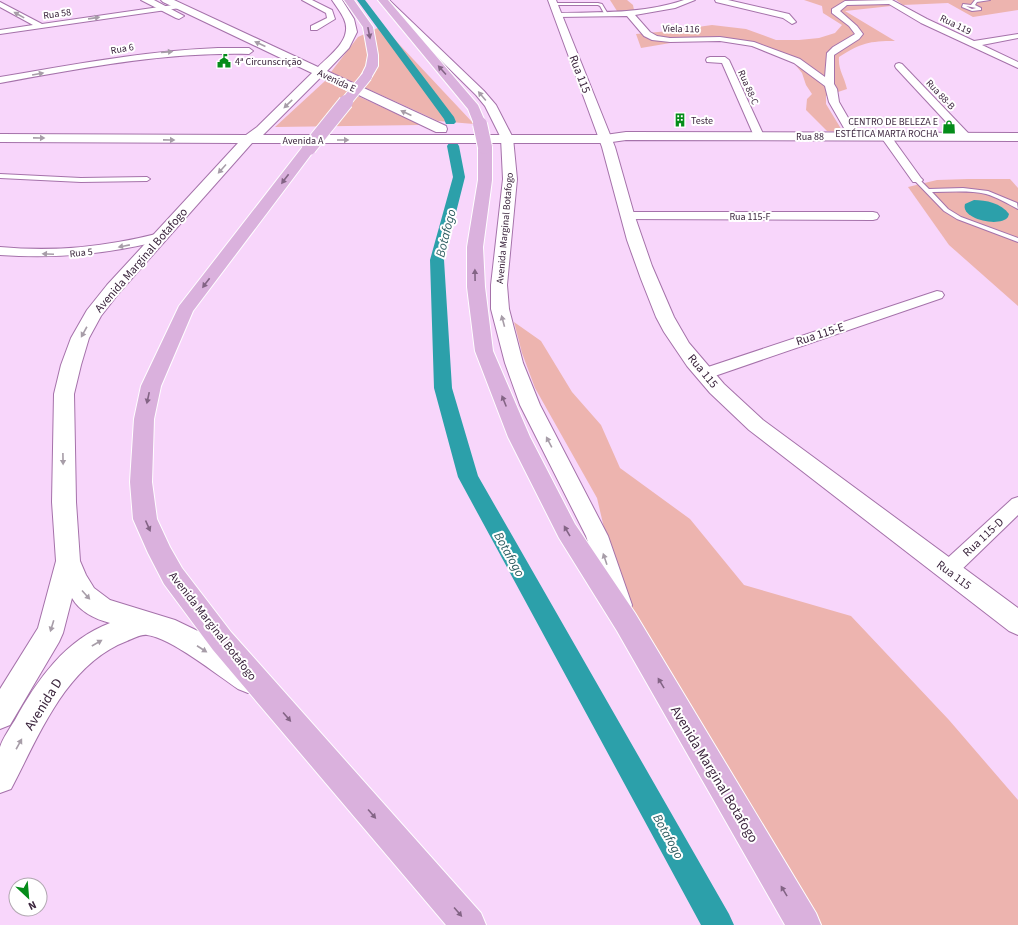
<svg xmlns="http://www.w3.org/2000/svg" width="1018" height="925" viewBox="0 0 1018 925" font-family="'Source Sans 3',sans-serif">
<rect width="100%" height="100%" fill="#f8d6fb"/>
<g fill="#edb4af">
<polygon points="610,0 627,0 633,5 634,10 617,11"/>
<path d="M804 0H882L891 6 845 11 895 41C869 41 861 43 839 57 838 70 844 76 847 89L826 96V104L843 132 827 131 806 110 807 99 812 94 806 85 802 73 793 62 745 42 682 41 641 48 636 34 669 31 712 25 746 29 776 40H799L819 38 835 33 842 25 823 13 822 6Z"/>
<polygon points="896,0 1018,0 1018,10 973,17 948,3 903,5"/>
<polygon points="382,26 474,124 438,121 331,72 358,37"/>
<polygon points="325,81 421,125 275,127"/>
<polygon points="968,179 1010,179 1018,188 1018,306 949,245 908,187 937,180"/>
<polygon points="514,322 541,341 572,392 601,425 620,468 690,519 744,585 851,616 949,720 1018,800 1018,925 804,925 626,622 597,498 535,388 522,353"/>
</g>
<path fill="#2ca0aa" d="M974 200C986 200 1001 203 1009 214L1008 217C1000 228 960 219 965 204Z"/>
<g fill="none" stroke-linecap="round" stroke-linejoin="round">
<g fill="#2ca0aa" fill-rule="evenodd">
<polygon points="357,0 365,0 454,117 456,122 454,124 446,124 444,119"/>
<polygon points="453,142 457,143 459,146 465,177 444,260 452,388 478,476 729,914 734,925 701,925 458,477 434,388 430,260 453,177 447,146 449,143"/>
</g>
<g stroke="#a572aa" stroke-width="2">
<g id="service">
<path d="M975 0H990L977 2 975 5 981 8V10L972 11 962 7 963 4 971 5ZM966 6 976 8 972 9Z"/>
<polygon points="553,3 598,3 602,4 608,14 605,15 600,6 598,5 552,5"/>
<polygon points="0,174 81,178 147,177 150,179 147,181 81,182 0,178"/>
<path d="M915 179H919L929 189 963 188 988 191 1017 203 1018 209C1008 204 997 197 986 194 969 190 950 192 932 192L948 209 961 217 1018 238V242L957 219 944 211 915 181Z"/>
</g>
</g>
<g stroke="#a572aa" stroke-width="2">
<g id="minor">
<polygon points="302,0 312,0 332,10 335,19 317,30 311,30 311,26 327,18 326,13"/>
<path d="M684 0H695L675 8 635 15 650 32 657 36 670 38 720 37 754 42 800 59 825 77 827 53 833 47 855 34 849 26 832 13V9L845 1 892 0 927 19 974 41 1018 34V38L982 45 1018 62V68L921 23 889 4 847 5 840 11 857 26 863 34 859 39 834 55V84L837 89 839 102 858 135 853 138 848 135 829 102 825 86 794 63 752 46 720 41 670 42 652 40 644 36 627 16 558 17 554 15 558 13C600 12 643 14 684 0Z"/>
<polygon points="715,0 728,0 789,14 796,22 792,24 783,18 716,2"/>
<polygon points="0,2 42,24 180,4 184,6 180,8 0,34 0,30 33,25 0,7"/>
<path d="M218 48H249L253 51 249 54C164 52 83 68 0 83V77C72 65 144 51 218 48Z"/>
<polygon points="710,57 725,57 729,60 764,136 763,138 755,138 754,136 722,63 707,62 706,60 707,58"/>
<polygon points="899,63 902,64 970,135 971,137 970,139 962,139 896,68 895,66 896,64"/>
<polygon points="886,134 890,135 921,178 923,180 921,182 913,182 881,137"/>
<polygon points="627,212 873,212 877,213 879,216 877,219 873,220 623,219 621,216 623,213"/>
<path d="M160 233 164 234 166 237 164 240C108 254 58 259 0 255V247C56 252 105 247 160 233Z"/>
<polygon points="937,291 942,292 944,295 942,298 709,378 704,379 699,378 696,374 699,370"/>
<polygon points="1018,497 1018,515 955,576 948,578 941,576 938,570 941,564 1012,499"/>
</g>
</g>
<g stroke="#a572aa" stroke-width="2">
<g id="tertiary">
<polygon points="380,0 389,0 484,91 496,105 513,138 517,179 507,285 509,309 523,363 540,405 608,536 632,605 629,613 620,616 611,613 586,536 520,405 505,363 491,309 491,285 503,179 501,138 485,106 476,95"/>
<polygon points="548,0 556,0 615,147 634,214 652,266 674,317 689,343 724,384 763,420 1018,608 1018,635 1009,631 749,430 710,393 687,366 664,332 656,317 641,279 627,240 602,147"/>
</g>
</g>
<g stroke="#a572aa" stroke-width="2">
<g id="secondary">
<polygon points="141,0 154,0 184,16 179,19 176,18"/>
<path d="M161 0H174L318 67C331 54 353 39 344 19 341 12 336 6 332 0H342L354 19 357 32 349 48 327 71 446 126 447 129 446 132H436L321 77 263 135H605L626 132 1018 133V141L626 140 605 143H252L119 293 101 316 89 338 81 365 74 394 76 502 80 561 86 575 94 588 110 600 175 620 202 633 258 669 262 679 258 689 248 693 238 689C216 674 171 638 147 635 141 634 132 639 127 641 66 664 39 736 11 789L0 793C0 782 0 757 0 747 3 738 10 728 15 720 37 680 65 640 110 623 95 619 80 612 72 598L63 633 59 642 10 725 0 729V689L38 628 56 561 52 502 54 394 61 365 71 338 87 310 107 285 238 143 0 142V134L246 135 257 127 312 73 163 2Z"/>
</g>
</g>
<g stroke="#fff" stroke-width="2">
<g id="primary">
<polygon points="344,0 354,0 373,27 378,55 378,66 371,78 363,78 361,76 366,66 368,55 363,27"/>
<polygon points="378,0 388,0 478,105 486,124 485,127 475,127 468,109"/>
<polygon points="485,143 490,144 492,147 492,180 483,247 485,287 493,351 530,437 575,524 635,613 816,913 821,925 785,925 617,631 559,538 508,437 475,351 467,287 467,247 478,180 478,147 480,144"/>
<polygon points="309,144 314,145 316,148 193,311 161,386 154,419 152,482 157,519 170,547 182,568 231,632 481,913 486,925 446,925 213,650 164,584 148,553 133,519 130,482 134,419 141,386 179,306 304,145"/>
</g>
</g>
<use href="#service" fill="#fff" fill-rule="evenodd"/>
<use href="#minor" fill="#fff" fill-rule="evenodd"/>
<use href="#tertiary" fill="#fff" fill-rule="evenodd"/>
<use href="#secondary" fill="#fff" fill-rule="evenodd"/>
<use href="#primary" fill="#dab1dd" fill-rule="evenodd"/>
<g stroke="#fff" stroke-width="12" stroke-linecap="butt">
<polyline id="primary-bridge-far1" points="345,103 367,76"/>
</g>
<g stroke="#fff" stroke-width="16" stroke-linecap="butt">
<g id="primary-bridge">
<polyline points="480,124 485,147"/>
<polyline points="309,148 346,102"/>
</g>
</g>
<use href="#primary-bridge-far1" stroke="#dab1dd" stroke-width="10"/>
<use href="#primary-bridge" stroke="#dab1dd" stroke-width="14"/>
</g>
<defs><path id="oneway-solid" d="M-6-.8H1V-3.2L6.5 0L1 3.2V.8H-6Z"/></defs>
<g fill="#a79da8">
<use href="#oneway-solid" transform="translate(19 15) rotate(-151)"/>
<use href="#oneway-solid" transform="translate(94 18) rotate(-8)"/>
<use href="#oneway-solid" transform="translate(260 44) rotate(-155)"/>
<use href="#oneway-solid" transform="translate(167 52) rotate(-5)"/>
<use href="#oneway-solid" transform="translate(38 74) rotate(-10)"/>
<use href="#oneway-solid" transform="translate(482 96) rotate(-130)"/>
<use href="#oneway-solid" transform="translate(288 104) rotate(136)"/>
<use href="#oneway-solid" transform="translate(406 113) rotate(-155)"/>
<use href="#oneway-solid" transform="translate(39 138) rotate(1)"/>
<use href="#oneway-solid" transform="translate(169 140) rotate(1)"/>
<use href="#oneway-solid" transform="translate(343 140)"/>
<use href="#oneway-solid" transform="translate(222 169) rotate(132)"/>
<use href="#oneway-solid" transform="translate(124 246) rotate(169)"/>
<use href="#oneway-solid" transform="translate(48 254) rotate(-178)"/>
<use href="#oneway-solid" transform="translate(503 321) rotate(-105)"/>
<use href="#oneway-solid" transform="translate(84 332) rotate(119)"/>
<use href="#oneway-solid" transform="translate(549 442) rotate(-118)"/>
<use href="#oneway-solid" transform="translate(63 459) rotate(89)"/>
<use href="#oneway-solid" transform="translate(605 559) rotate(-109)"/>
<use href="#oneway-solid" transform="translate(86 595) rotate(48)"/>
<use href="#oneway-solid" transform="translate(52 626) rotate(107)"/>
<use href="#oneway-solid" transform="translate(97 643) rotate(-30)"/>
<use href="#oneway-solid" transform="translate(202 649) rotate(33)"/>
<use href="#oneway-solid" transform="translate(19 744) rotate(-61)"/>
</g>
<g fill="#836485">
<use href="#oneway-solid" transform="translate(369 33) rotate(79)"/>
<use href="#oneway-solid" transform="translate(442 70) rotate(-132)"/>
<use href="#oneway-solid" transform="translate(285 179) rotate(127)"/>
<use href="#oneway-solid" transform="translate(475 275) rotate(-91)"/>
<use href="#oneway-solid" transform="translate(206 283) rotate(127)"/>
<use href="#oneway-solid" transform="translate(148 398) rotate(102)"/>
<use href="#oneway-solid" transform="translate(504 401) rotate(-112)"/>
<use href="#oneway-solid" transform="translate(148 526) rotate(66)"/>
<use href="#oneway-solid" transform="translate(567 531) rotate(-120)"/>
<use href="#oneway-solid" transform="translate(661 683) rotate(-121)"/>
<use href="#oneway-solid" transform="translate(287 717) rotate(49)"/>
<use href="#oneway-solid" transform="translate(372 814) rotate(49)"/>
<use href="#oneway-solid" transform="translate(784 891) rotate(-121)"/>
<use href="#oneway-solid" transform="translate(458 912) rotate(49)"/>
</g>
<defs>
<g id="civic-bare" transform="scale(1.08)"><path d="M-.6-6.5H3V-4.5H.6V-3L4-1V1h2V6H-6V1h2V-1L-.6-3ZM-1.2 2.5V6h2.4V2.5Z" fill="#048c19" stroke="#fff" stroke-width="2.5" paint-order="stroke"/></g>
<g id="building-bare" transform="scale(1.08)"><path d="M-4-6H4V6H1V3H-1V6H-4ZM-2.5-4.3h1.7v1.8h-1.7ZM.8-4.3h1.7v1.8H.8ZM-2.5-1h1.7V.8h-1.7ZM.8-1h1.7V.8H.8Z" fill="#048c19" stroke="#fff" stroke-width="2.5" paint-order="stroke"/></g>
<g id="shop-bare" transform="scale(1.08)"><path d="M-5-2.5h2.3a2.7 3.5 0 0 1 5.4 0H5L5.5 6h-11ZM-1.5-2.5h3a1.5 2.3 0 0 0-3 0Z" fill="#048c19" stroke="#fff" stroke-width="2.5" paint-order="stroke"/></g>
</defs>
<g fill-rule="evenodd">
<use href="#civic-bare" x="224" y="61"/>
<use href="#building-bare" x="680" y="120"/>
<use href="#shop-bare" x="949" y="127"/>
</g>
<g text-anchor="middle" stroke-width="4" stroke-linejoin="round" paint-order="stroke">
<g font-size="10" fill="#3b253d" stroke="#fff">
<text transform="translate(57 13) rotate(-8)" y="4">Rua 58</text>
<text transform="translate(956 24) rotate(26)" y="4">Rua 119</text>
<text transform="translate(681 28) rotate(1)" y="4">Viela 116</text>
<text transform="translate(122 48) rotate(-10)" y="4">Rua 6</text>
<text transform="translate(337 80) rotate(25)" y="4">Avenida E</text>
<text transform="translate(749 87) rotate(66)" y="4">Rua 88-C</text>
<text transform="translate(941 94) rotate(47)" y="4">Rua 88-B</text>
<text x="810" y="140">Rua 88</text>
<text x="303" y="144">Avenida A</text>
<text x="750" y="220">Rua 115-F</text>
<text transform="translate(504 228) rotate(-85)" y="4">Avenida Marginal Botafogo</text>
<text transform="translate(81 252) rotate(-6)" y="4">Rua 5</text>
</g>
<g font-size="10" fill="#3b253d" stroke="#fff" text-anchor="start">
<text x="235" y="65">4ª Circunscrição</text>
<text x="691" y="124">Teste</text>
<text x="938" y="125" text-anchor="end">CENTRO DE BELEZA E<tspan x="938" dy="12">ESTÉTICA MARTA ROCHA</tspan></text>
</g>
<g font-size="12" fill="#3b253d" stroke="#fff">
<text transform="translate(580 74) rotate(69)" y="4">Rua 115</text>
<text transform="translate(141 260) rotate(-49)" y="4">Avenida Marginal Botafogo</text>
<text transform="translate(820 334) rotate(-18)" y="4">Rua 115-E</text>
<text transform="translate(703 371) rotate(50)" y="4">Rua 115</text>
<text transform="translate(983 537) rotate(-43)" y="4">Rua 115-D</text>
<text transform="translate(954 575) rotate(37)" y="4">Rua 115</text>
<text transform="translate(213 626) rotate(52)" y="4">Avenida Marginal Botafogo</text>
</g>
<g font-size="13" font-style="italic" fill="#2e5d61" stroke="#fff">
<text transform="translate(445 233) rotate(-76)" y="5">Botafogo</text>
<text transform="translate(510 554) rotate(61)" y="5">Botafogo</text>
<text transform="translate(669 836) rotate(61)" y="5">Botafogo</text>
</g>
<g font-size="14" fill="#3b253d" stroke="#fff">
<text transform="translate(43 704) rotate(-58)" y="5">Avenida D</text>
<text transform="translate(715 774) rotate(59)" y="5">Avenida Marginal Botafogo</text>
</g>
</g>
<g transform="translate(28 897) rotate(154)"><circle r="19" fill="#ffffff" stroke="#b1a8b1"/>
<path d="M0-3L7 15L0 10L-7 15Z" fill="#048c19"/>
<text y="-6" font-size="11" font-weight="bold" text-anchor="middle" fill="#3b253d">N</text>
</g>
</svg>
